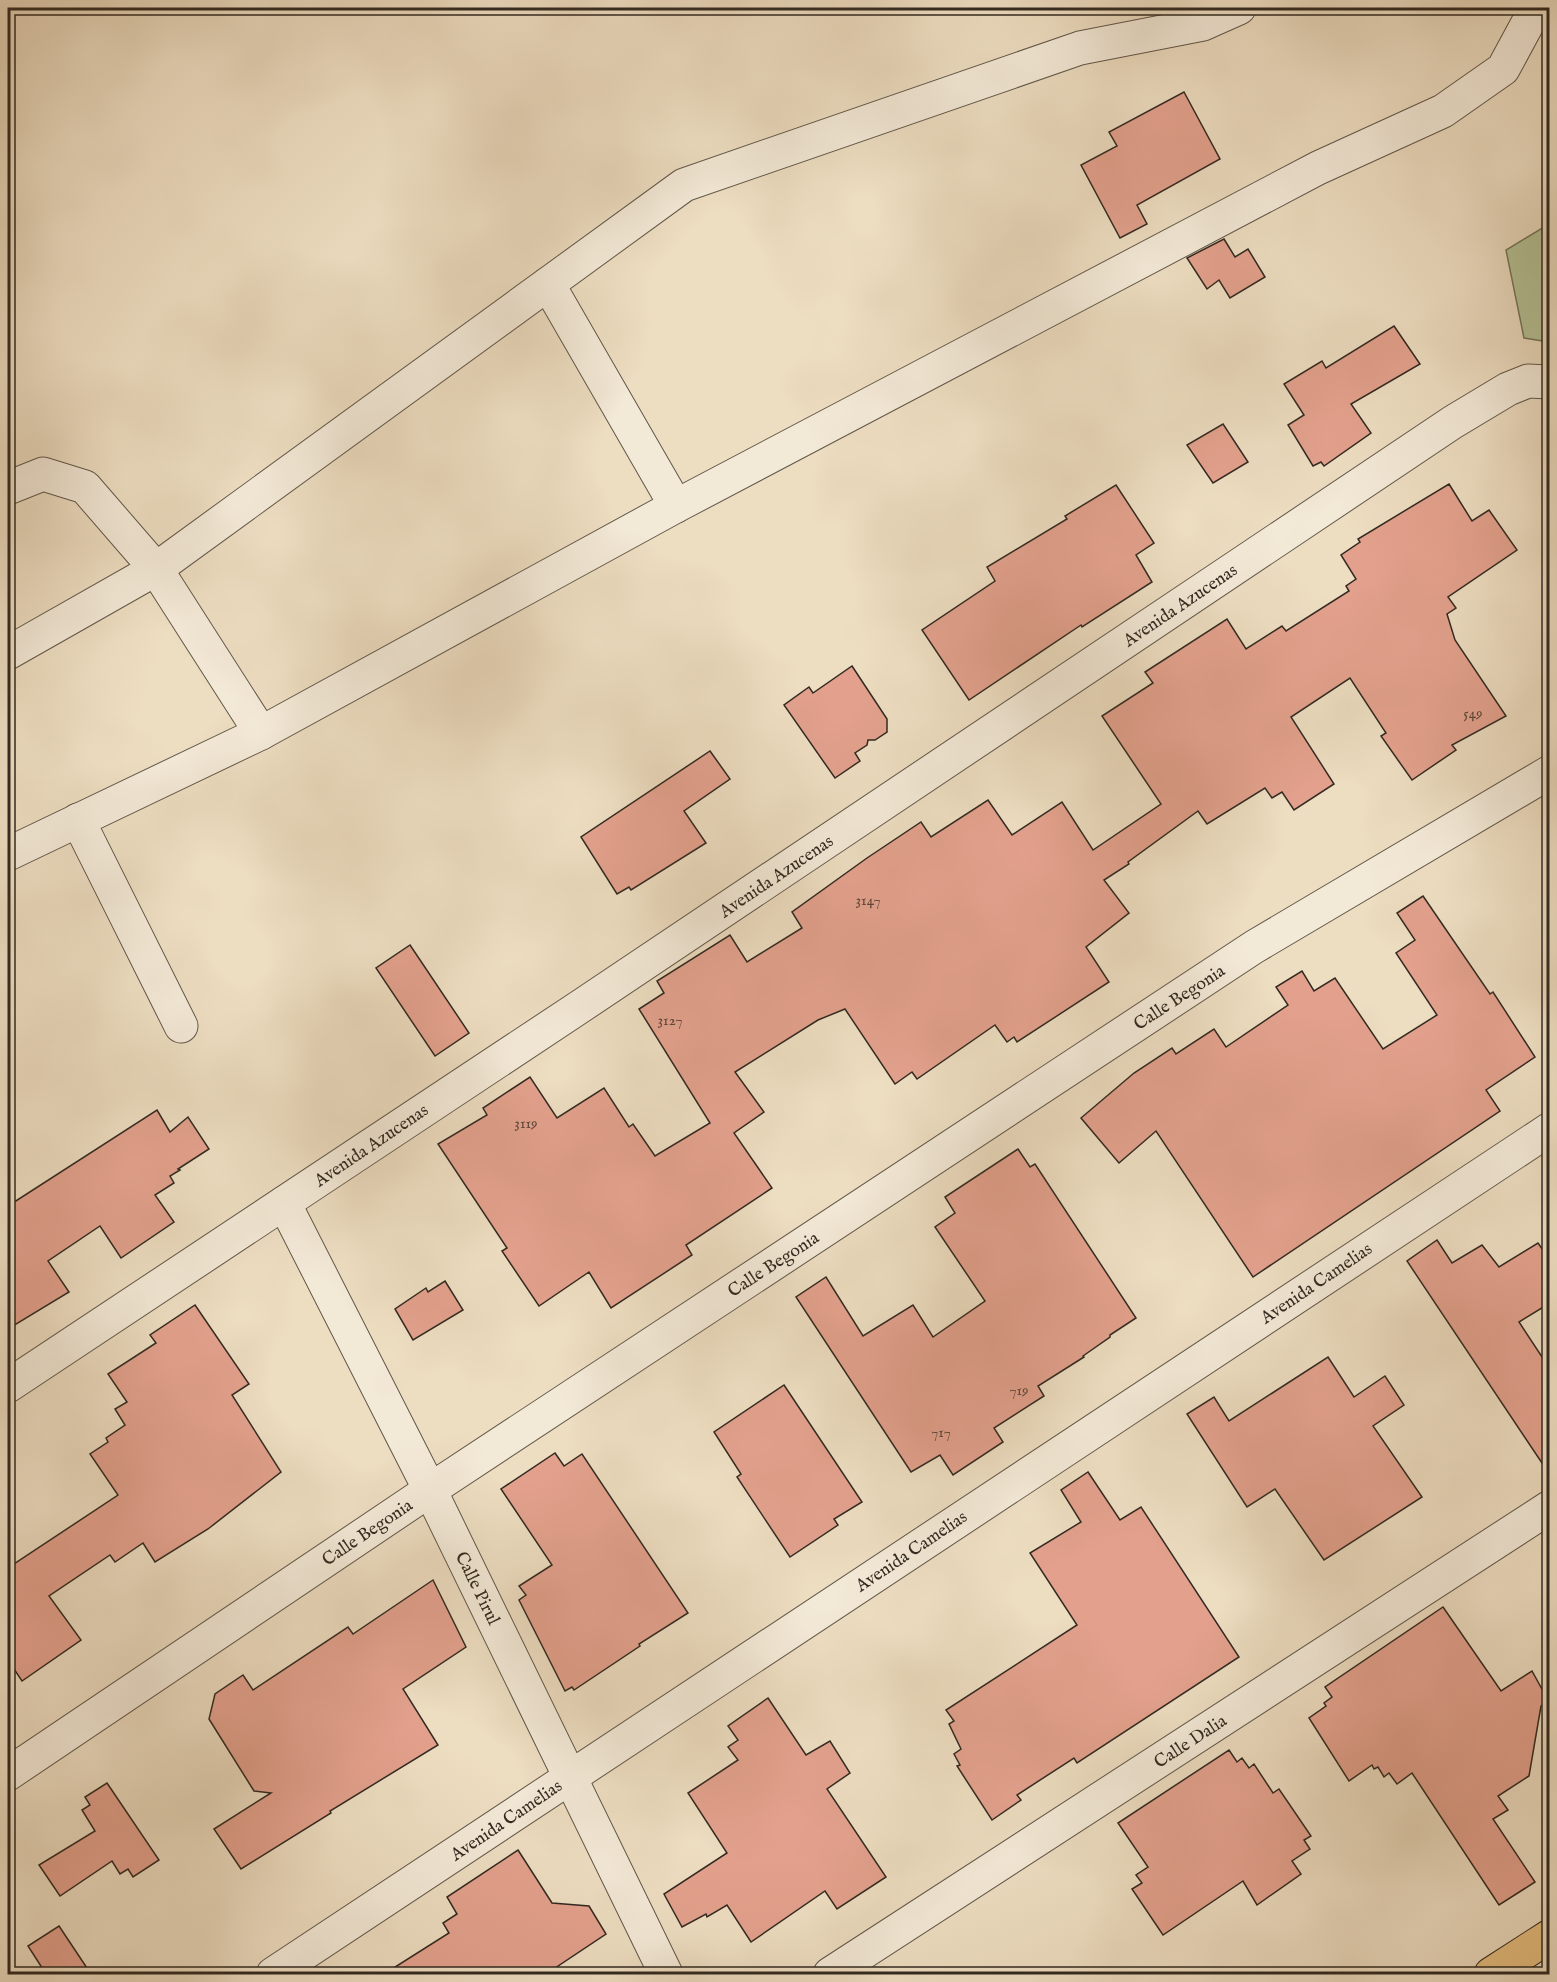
<svg xmlns="http://www.w3.org/2000/svg" width="1557" height="1982" viewBox="0 0 1557 1982" font-family="'IM FELL English',serif">
<rect width="100%" height="100%" fill="#edddc1"/>
<filter id="stains"><feTurbulence type="fractalNoise" baseFrequency=".00333" numOctaves="4"/><feColorMatrix values="0 0 0 0 .2 0 0 0 0 .09 0 0 0 0 .02 0 0 0 .5 -.17"/></filter>
<radialGradient id="worn" r=".72"><stop offset=".6" stop-color="#630" stop-opacity="0"/><stop offset="1" stop-color="#630" stop-opacity=".3"/></radialGradient>
<polygon fill="#b5c296" stroke="#74765c" stroke-width="1.5" points="1549,224 1549,342 1524,338 1506,250"/>
<g fill="#e3a18d" stroke="#322a21" stroke-width="1.5">
<polygon points="1184,92 1220,159 1137,205 1147,224 1120,238 1081,165 1117,146 1109,132"/>
<polygon points="1224,239 1235,257 1248,249 1265,277 1230,298 1219,280 1207,289 1187,258"/>
<polygon points="1394,326 1420,364 1351,404 1371,433 1324,466 1321,462 1313,466 1288,425 1304,415 1284,384 1322,361 1326,368"/>
<polygon points="1223,424 1248,462 1213,483 1187,445"/>
<polygon points="1449,484 1472,521 1489,510 1517,550 1448,597 1456,608 1447,614 1455,640 1506,716 1452,745 1456,750 1412,780 1381,736 1386,733 1350,678 1291,717 1334,784 1294,810 1282,792 1272,798 1265,788 1207,824 1198,811 1128,862 1129,864 1104,880 1129,913 1086,947 1109,982 1017,1042 1014,1037 1007,1042 995,1025 917,1079 912,1072 895,1084 845,1009 818,1020 735,1072 764,1112 734,1133 772,1188 686,1245 692,1255 611,1308 589,1272 539,1306 502,1251 507,1248 438,1144 487,1115 483,1108 530,1077 557,1118 604,1088 629,1127 633,1124 655,1156 710,1123 639,1009 664,993 657,981 730,935 747,962 802,928 792,912 867,858 921,822 931,837 988,800 1012,835 1062,802 1093,850 1161,804 1102,716 1153,683 1145,672 1227,619 1246,649 1282,626 1286,631 1349,591 1346,586 1356,579 1341,555 1360,542 1358,539"/>
<polygon points="1116,485 1154,543 1136,555 1152,582 1082,627 1081,625 969,700 922,630 995,581 987,567 1067,519 1065,516"/>
<polygon points="852,666 887,719 887,732 875,740 868,740 867,745 855,753 860,761 835,778 784,705 809,687 813,693"/>
<polygon points="710,751 730,779 684,811 706,843 631,890 629,887 617,894 581,837"/>
<polygon points="1423,896 1490,994 1493,992 1535,1057 1486,1090 1500,1111 1253,1277 1156,1131 1119,1163 1081,1118 1134,1073 1172,1048 1176,1054 1214,1029 1226,1047 1288,1005 1276,987 1302,971 1314,991 1335,978 1383,1049 1437,1015 1396,953 1415,940 1397,913"/>
<polygon points="410,945 469,1033 435,1056 376,968"/>
<polygon points="157,1110 170,1132 188,1117 209,1149 178,1169 180,1170 170,1176 174,1183 155,1195 174,1222 121,1258 100,1226 48,1261 69,1292 8,1329 8,1206"/>
<polygon points="1018,1149 1030,1167 1035,1164 1136,1318 1110,1335 1110,1337 1083,1356 1084,1357 1038,1386 1044,1396 994,1428 1003,1442 953,1475 940,1455 911,1472 796,1297 826,1277 863,1336 913,1305 933,1337 985,1301 935,1227 955,1213 945,1197"/>
<polygon points="1437,1240 1452,1263 1482,1245 1499,1267 1538,1243 1550,1260 1550,1303 1519,1322 1550,1369 1550,1475 1407,1261"/>
<polygon points="445,1281 463,1310 413,1340 395,1309 426,1288 428,1292"/>
<polygon points="195,1305 249,1384 232,1395 281,1472 208,1529 155,1562 143,1543 115,1562 110,1555 49,1596 81,1640 22,1681 8,1660 8,1568 118,1495 90,1454 108,1442 106,1438 125,1425 115,1409 127,1402 108,1374 156,1343 150,1335"/>
<polygon points="1328,1357 1354,1397 1385,1376 1404,1405 1373,1426 1422,1497 1324,1560 1275,1489 1247,1507 1187,1414 1214,1397 1229,1421"/>
<polygon points="784,1385 862,1502 834,1519 838,1525 790,1557 737,1477 741,1474 714,1432"/>
<polygon points="555,1453 564,1466 582,1454 688,1613 639,1644 640,1646 574,1690 572,1687 565,1691 519,1600 526,1595 519,1586 552,1565 501,1489"/>
<polygon points="1088,1472 1120,1520 1141,1507 1239,1657 1077,1763 1074,1758 1017,1795 1021,1800 992,1820 957,1766 960,1765 954,1754 961,1749 949,1724 954,1721 946,1710 1077,1625 1030,1553 1081,1522 1061,1490"/>
<polygon points="433,1580 466,1647 403,1689 438,1745 330,1811 331,1813 241,1869 214,1829 271,1793 254,1791 209,1719 215,1694 243,1675 253,1690 348,1627 353,1634"/>
<polygon points="1443,1607 1501,1691 1532,1671 1549,1702 1541,1706 1529,1776 1498,1796 1508,1810 1493,1819 1535,1882 1499,1905 1412,1773 1397,1784 1389,1773 1384,1777 1378,1767 1374,1769 1372,1765 1349,1781 1309,1718 1326,1706 1324,1703 1332,1697 1325,1687"/>
<polygon points="768,1698 806,1755 830,1741 850,1773 827,1789 886,1877 837,1909 825,1891 751,1942 727,1905 707,1917 706,1914 682,1927 664,1894 727,1853 688,1793 738,1760 728,1747 738,1740 728,1726"/>
<polygon points="1229,1750 1237,1762 1242,1758 1249,1768 1254,1764 1273,1793 1279,1789 1311,1836 1304,1840 1310,1849 1292,1861 1301,1874 1257,1905 1243,1881 1163,1935 1132,1889 1142,1883 1136,1875 1148,1867 1118,1823"/>
<polygon points="107,1783 159,1860 133,1877 128,1869 120,1874 112,1861 60,1896 39,1865 95,1831 82,1810 90,1805 85,1797"/>
<polygon points="518,1850 552,1903 589,1906 606,1934 546,1974 384,1974 449,1933 443,1923 457,1914 447,1897"/>
<polygon points="59,1926 91,1974 46,1974 28,1946"/>
</g>
<g fill="none" stroke-linecap="round" stroke-linejoin="round">
<g stroke="#615749" stroke-width="35">
<g id="minor">
<polyline points="548,284 676,506"/>
<polyline points="8,488 43,474 85,487 156,569 261,733"/>
<polyline points="8,653 156,569 684,185 1080,48 1203,24 1239,8"/>
<polyline points="78,820 181,1026"/>
<polyline points="8,854 261,733 676,506 1318,168 1443,111 1503,69 1536,8"/>
<polyline points="284,1203 430,1490 666,1974"/>
<polyline points="8,1386 578,1008 1453,422 1508,389 1528,381 1550,382"/>
<polyline points="8,1774 430,1490 1254,947 1550,772"/>
<polyline points="273,1974 1550,1129"/>
<polyline points="830,1974 1550,1507"/>
</g>
</g>
<g stroke="#322a21" stroke-width="35">
<polyline id="major" points="1491,1974 1550,1936"/>
</g>
<use href="#minor" stroke="#f3e9d7" stroke-width="33"/>
<use href="#major" stroke="#e6be80" stroke-width="33"/>
</g>
<g text-anchor="middle" stroke-width="4.5" stroke-linejoin="round" paint-order="stroke">
<g font-size="15" fill="#5e483c">
<text x="1473" y="718">549</text>
<text x="868" y="905">3147</text>
<text x="670" y="1025">3127</text>
<text x="526" y="1128">3119</text>
<text x="1019" y="1395">719</text>
<text x="941" y="1437">717</text>
</g>
<g font-size="18" fill="#322a21" stroke="#f3e9d7">
<text transform="translate(1180 605) rotate(-34)" y="6">Avenida Azucenas</text>
<text transform="translate(776 876) rotate(-34)" y="6">Avenida Azucenas</text>
<text transform="translate(1179 997) rotate(-33)" y="6">Calle Begonia</text>
<text transform="translate(371 1145) rotate(-34)" y="6">Avenida Azucenas</text>
<text transform="translate(773 1264) rotate(-33)" y="6">Calle Begonia</text>
<text transform="translate(1316 1283) rotate(-34)" y="6">Avenida Camelias</text>
<text transform="translate(367 1532) rotate(-34)" y="6">Calle Begonia</text>
<text transform="translate(911 1551) rotate(-34)" y="6">Avenida Camelias</text>
<text transform="translate(478 1588) rotate(64)" y="6">Calle Pirul</text>
<text transform="translate(1190 1741) rotate(-33)" y="6">Calle Dalia</text>
<text transform="translate(506 1820) rotate(-34)" y="6">Avenida Camelias</text>
</g>
</g>
<rect width="1557" height="1982" fill="none" stroke="#edddc1" stroke-width="30"/>
<rect x="9" y="9" width="1539" height="1964" fill="none" stroke="#322a21" stroke-width="3"/>
<rect x="15" y="15" width="1527" height="1952" fill="none" stroke="#322a21" stroke-width="1.5"/>
<rect width="100%" height="100%" filter="url(#stains)"/>
<rect width="100%" height="100%" fill="url(#worn)"/>
</svg>
